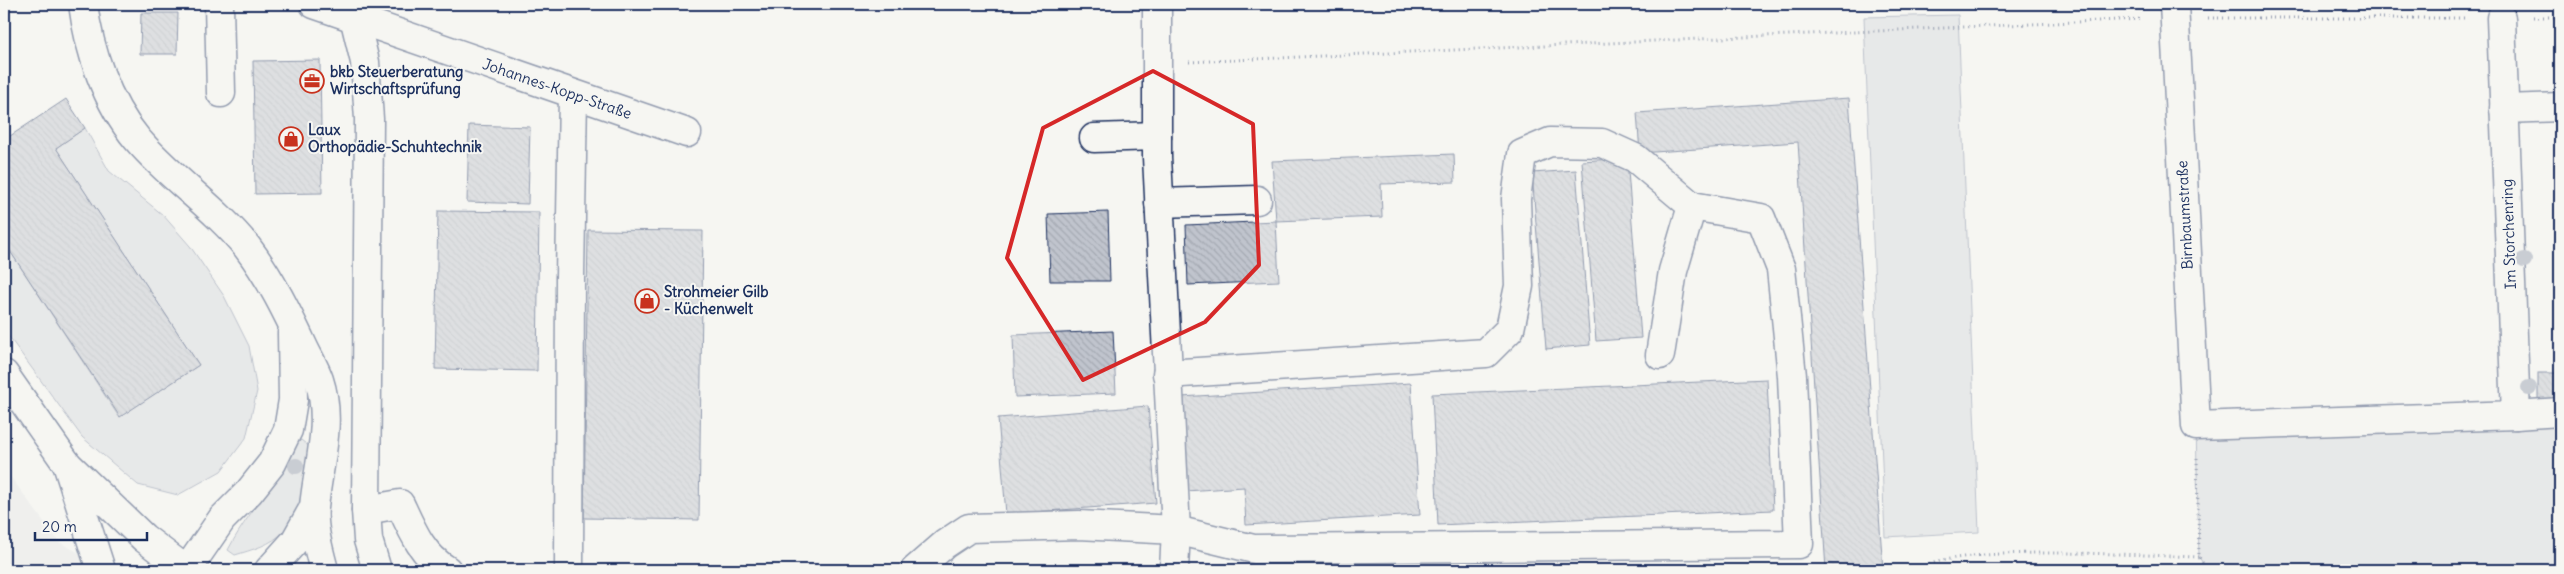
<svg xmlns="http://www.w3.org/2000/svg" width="2564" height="574" viewBox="0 0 2564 574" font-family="Delius,sans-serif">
<defs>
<pattern id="building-back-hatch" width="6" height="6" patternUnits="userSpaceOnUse" patternTransform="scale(1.25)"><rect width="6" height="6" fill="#c0c4cd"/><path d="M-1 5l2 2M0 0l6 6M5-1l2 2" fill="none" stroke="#a4a9b2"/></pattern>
</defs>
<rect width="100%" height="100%" fill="#f6f6f2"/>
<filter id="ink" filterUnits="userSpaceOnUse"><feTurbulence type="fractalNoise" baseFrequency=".02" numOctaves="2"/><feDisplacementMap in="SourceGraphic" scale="10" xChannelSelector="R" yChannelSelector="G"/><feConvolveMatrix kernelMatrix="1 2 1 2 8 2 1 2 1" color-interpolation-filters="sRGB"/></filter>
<g filter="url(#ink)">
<polygon fill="#e6e7e7" points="4,468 59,542 110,570 4,570"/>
<g fill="#d6d9dd" stroke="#78849e">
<polygon points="1958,15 1979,532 1885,537 1864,17"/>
<polygon points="85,128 109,171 163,215 190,246 224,296 249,346 257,391 246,438 221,471 178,495 138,485 82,437 4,330 4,242 119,417 199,365 56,148"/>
<polygon points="2560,412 2560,570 2207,570 2199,557 2196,426"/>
<path d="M301 440 310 447C305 474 303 509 284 531 272 545 251 550 235 555L228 550C241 525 258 504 273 482 282 468 288 449 301 440Z"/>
</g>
<g fill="url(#building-back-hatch)" stroke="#1b2f5e">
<polygon points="141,13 178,13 177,54 140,54"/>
<polygon points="320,60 322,193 255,194 253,61"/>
<polygon points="1849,98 1883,570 1826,570 1798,142 1640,153 1637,113"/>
<polygon points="66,99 85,128 56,148 199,365 120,417 4,242 4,140"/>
<polygon points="469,125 530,127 528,204 467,202"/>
<polygon points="1454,154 1455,182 1381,184 1382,217 1276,221 1272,161"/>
<polygon points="1627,158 1641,338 1596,341 1582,161"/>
<polygon points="1576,170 1590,345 1546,349 1532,173"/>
<polygon points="438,211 539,212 537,371 435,369"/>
<polygon points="1108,212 1110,281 1050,281 1048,214"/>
<polygon points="1276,221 1279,281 1188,285 1186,225"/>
<polygon points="588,230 703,231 699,520 584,518"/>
<polygon points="1113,331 1116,393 1015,397 1013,335"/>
<rect x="2538" y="373" width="22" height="27"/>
<polygon points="1767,379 1773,510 1438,525 1432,394"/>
<polygon points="1411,383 1420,515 1246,525 1244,487 1186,491 1181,397"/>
<polygon points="1148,406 1156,503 1006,514 998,418"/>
<polygon points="1499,561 1500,570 1413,570 1413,567"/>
</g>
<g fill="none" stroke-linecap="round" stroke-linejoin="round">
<g stroke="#1b2f5e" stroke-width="31">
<g id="minor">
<path d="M83 4C89 50 106 102 137 139 170 178 215 207 247 247 270 277 287 312 303 346 308 357 315 368 319 380 333 422 318 465 314 507 312 526 319 551 324 570"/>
<polyline points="219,4 221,93"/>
<polyline points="314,4 687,133"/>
<polyline points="1157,4 1157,157 1176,530 1174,570"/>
<polyline points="2174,4 2196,426 2516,415 2501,18"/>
<polyline points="354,17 365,62 369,119 366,510 368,540 377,570"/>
<polyline points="2504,109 2560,107"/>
<polyline points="1094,138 1157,136"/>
<polyline points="1159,203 1257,200"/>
<polyline points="1660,355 1673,271 1692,206"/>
<polyline points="2516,415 2560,412"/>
<polyline points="67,464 101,570"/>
<path d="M366 510 400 504C412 530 422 555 447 570"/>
<polyline points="187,570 222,519 249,492 272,463 288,430 293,400 292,333"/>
<polyline points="269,570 295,541 313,509"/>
<polyline points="569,570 570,278 573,95"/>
<polyline points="915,570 945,544 969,528 1079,525 1176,530 1254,549 1799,544 1792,376 1781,269 1761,218 1692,206 1635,158 1602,143 1550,142 1522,154 1516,199 1519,286 1510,329 1486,353 1167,374"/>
</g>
</g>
<g stroke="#1b2f5e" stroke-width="31">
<polyline id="major" points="4,374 67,464 144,538 186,570"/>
</g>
<g stroke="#1b2f5e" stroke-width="3" stroke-dasharray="1 4" stroke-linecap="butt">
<polyline points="2533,17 2560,17"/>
<polyline points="2208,18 2467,18"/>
<polyline points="1189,62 2142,19"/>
<polyline points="2197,458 2199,557 2207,570"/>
<path d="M1921 570C1944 543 2155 556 2199 557"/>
</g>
<use href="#minor" stroke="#f6f6f2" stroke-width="28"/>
<use href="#major" stroke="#f6f6f2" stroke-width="28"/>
</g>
<g fill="#929bae">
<circle cx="2524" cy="260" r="8"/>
<circle cx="2529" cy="388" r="8"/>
<circle cx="296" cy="466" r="8"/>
</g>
</g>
<path d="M0 0H2564V574H0ZM1153 71 1253 124 1259 265 1205 322 1083 380 1007 258 1043 128Z" fill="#f6f6f2" fill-opacity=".55" fill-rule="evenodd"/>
<path fill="none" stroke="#d62828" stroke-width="4" stroke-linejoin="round" d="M1153 71 1253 124 1259 265 1205 322 1083 380 1007 258 1043 128Z"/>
<defs>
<g id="office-ring" transform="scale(1.25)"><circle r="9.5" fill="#f6f6f2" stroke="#c8321e" stroke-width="1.5"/><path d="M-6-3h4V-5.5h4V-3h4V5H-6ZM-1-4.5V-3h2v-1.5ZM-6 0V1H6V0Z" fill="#c8321e"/></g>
<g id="shop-ring" transform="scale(1.25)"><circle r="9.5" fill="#f6f6f2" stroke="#c8321e" stroke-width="1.5"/><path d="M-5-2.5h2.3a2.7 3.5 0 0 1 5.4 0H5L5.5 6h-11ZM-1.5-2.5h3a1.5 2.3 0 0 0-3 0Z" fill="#c8321e"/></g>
</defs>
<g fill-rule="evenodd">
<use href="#office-ring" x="312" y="81"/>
<use href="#shop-ring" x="291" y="139"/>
<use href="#shop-ring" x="647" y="301"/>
</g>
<g text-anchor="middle" stroke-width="4" stroke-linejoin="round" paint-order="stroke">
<g font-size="15" font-weight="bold" fill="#1b2f5e" stroke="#f6f6f2" text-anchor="start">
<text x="330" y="77">bkb Steuerberatung<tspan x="330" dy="17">Wirtschaftsprüfung</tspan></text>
<text x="308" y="135">Laux<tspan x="308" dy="17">Orthopädie-Schuhtechnik</tspan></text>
<text x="664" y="297">Strohmeier Gilb<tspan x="664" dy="17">- Küchenwelt</tspan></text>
</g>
<g font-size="15" fill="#1b2f5e" stroke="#f6f6f2">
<text transform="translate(557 89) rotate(19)" y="5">Johannes-Kopp-Straße</text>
<text transform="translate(2185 215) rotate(-93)" y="5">Birnbaumstraße</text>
<text transform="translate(2509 234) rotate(-92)" y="5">Im Storchenring</text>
</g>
</g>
<rect width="2564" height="574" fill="none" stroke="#f6f6f2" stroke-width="20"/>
<rect x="10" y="10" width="2544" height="554" fill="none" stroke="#1b2f5e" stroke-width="2" filter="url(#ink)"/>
<path d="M35 532v8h112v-8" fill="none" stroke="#1b2f5e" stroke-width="2.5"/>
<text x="42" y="532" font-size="15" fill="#1b2f5e" stroke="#f6f6f2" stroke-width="4" paint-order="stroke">20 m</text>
</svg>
